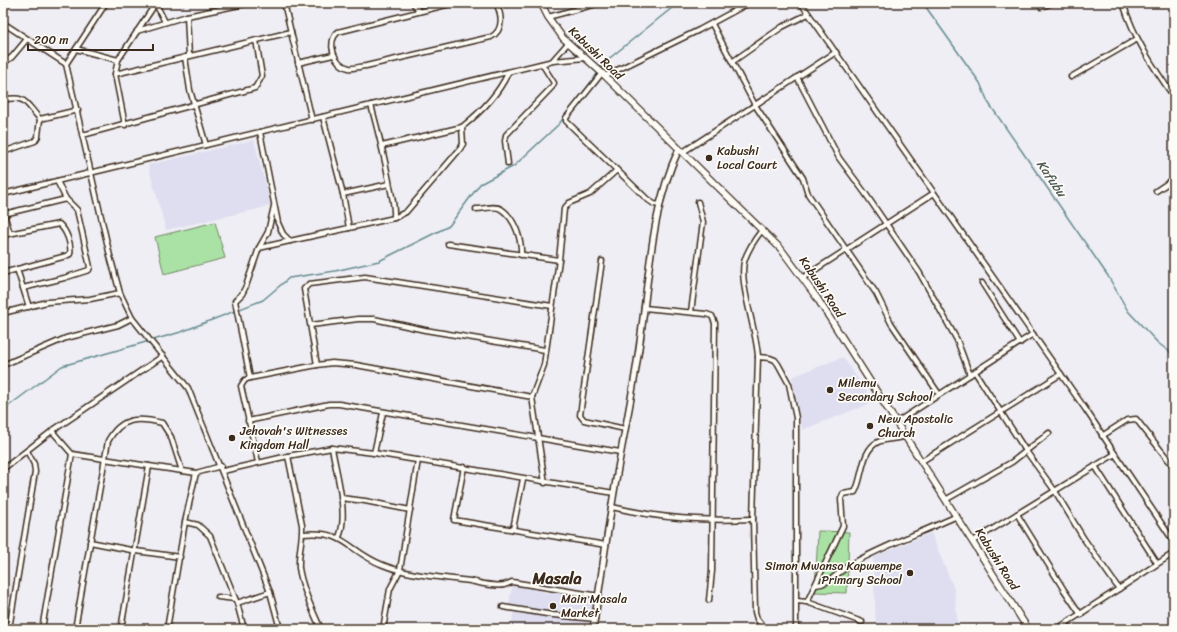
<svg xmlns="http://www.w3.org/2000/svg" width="1177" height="632" viewBox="0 0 1177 632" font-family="Sriracha,sans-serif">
<rect width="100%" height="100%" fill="#efeef4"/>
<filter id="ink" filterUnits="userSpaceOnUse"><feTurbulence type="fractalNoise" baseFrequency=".025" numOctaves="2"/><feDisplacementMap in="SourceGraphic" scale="8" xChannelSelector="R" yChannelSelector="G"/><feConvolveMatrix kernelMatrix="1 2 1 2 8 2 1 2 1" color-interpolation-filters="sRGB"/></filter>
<g filter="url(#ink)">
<g fill="#dedef0">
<polygon points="254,140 271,206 166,230 148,165"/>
<polygon points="843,357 874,402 802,430 792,377"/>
<polygon points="931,533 954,589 958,629 876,629 873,557"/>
<polygon points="513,583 547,593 565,591 592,598 598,603 593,629 511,629 514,610 508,608"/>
</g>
<g fill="#aae2a6" stroke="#728662">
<polygon points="215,222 225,258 164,274 155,237"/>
<polygon points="818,531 849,532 847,593 815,592"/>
</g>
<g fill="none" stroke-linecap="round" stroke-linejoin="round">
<g stroke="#648c90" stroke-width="1.5">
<polyline points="923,3 980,83 988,102 1108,276 1128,311 1158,343 1174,355"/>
<polyline points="601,70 611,57 678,3"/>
<polyline points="3,410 62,366 181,332 263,300 289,278 335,271 379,261 449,226 480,184 514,166 559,124 598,73"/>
</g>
<g stroke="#3b2a1e" stroke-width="7">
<g id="minor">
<polyline points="284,3 312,120"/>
<polyline points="413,3 419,11"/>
<path d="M454 3 338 32C326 42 334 65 349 68 354 69 361 66 366 66L491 37C504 30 502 15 496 3"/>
<polyline points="801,3 1086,410 1115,454 973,541"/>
<path d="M1123 3C1134 38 1153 67 1174 97"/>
<polyline points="156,4 165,22"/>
<polyline points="1041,7 1052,3"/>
<polyline points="187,16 189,56"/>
<polyline points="548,17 600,3"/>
<polyline points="3,23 66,64 110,256 120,293 132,318 188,388 270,592 280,629"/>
<polyline points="712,24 755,105 803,178 808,194 876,293 891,323 939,394"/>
<polyline points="137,31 187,16 249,3"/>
<polyline points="76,49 118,60"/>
<polyline points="185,57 190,90 206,145"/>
<polyline points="553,60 568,43"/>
<polyline points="732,62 782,27 808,14"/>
<polyline points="3,63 12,57 27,39"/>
<polyline points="298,63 333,55"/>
<polyline points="66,64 106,3"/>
<polyline points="602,73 566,118 566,121 647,199 654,204 660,205"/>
<polyline points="115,74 118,60 156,3"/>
<polyline points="605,76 699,30 749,3"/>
<polyline points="797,77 839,158 865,193 919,272 957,340 970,375"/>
<polyline points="1071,77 1137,39"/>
<path d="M3 100C27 95 25 103 40 119L78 110"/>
<path d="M371 105C378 131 384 155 389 181 391 194 395 204 394 218"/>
<polyline points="323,117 343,194 349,228"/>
<polyline points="125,125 115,74 291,32"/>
<path d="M260 132 278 223 283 234 290 241 394 218 406 212 460 149 463 144 462 127C481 112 498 95 508 73"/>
<polyline points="83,135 255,88 262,76 256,40"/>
<polyline points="382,146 462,127"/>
<polyline points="3,152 35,141 38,136 40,119"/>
<polyline points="683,152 836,52"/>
<polyline points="508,164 505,141 506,135 552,87 554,83 542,64"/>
<polyline points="1156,191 1174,179"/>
<polyline points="3,194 553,61 585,58"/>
<polyline points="343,194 389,184"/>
<path d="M476 209C484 209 495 205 501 209 515 218 522 240 521 255"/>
<polyline points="3,212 10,233"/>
<polyline points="4,214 66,199"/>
<path d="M3 235 59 224C66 230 72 244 70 254L66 256 3 273"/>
<polyline points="448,244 559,260"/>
<polyline points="259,248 290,241"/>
<polyline points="602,261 580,415 584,420 625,429"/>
<polyline points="17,269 29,307"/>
<polyline points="804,277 934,193"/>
<polyline points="982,283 1020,343"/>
<polyline points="23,288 64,278 89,270 90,267 77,210 66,199 57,181"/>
<polyline points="644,308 706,314 712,316 715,323 712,571 709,600"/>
<polyline points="691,312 703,222 698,202"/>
<polyline points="3,313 47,302 90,299 120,293"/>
<polyline points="311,325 358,319 374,319 425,330 545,350"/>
<path d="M758 357C757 331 739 285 744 262 747 251 755 239 762 230"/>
<polyline points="3,365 66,338 118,325 132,318"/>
<polyline points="317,365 304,289 309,284 365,277 552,306"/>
<polyline points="975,372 1026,451 1055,491 1084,539 1119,589"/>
<polyline points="250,378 235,301 242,294 246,286 259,248 268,232 274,206"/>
<polyline points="248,421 329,404 339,404 620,452"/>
<polyline points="897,422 1033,334"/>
<polyline points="52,431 72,454 149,466"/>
<polyline points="1102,436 1127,420 1136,419 1174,467"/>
<path d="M332 448C336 472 349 515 339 537"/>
<polyline points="374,453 383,413"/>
<polyline points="1115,454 1174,542"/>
<path d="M288 456 302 525C303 539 298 554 299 568 302 588 312 610 321 629"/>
<polyline points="922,461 1061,374"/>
<polyline points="258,462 241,386 245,380 250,378 317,365 332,363 356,365 532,397"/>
<polyline points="1095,466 1157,563"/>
<polyline points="464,467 454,520 606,545"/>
<polyline points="3,469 52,431 163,356"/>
<polyline points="223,471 288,456 332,448 374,453 614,493"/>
<polyline points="196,473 185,522 198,525 210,536 237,603 244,629"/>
<polyline points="545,483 532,397 544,365 559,260 564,209 569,203 590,194 617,170"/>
<polyline points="341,498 365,501 410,510"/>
<polyline points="947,499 1012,462 1049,433"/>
<path d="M612 507C662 519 702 521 753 519"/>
<polyline points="1017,514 1064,590 1081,615"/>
<polyline points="513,529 523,479"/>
<path d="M303 534C347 530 347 551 383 565 410 576 442 577 470 581 480 583 494 587 504 585 507 584 510 583 512 582L599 596"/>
<polyline points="90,542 136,551 180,557"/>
<path d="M816 585C830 584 838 572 850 565 882 546 923 532 957 516"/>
<polyline points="218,597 235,599"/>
<polyline points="797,601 807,602 862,622"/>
<path d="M807 602 843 526 841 499 843 494 855 492C863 478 861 450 878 442 886 438 896 440 906 436"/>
<polyline points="237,603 270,592"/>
<polyline points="503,607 553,615 595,619"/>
<polyline points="9,629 35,472 34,464 27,451"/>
<polyline points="42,629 72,454"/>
<path d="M75 629 108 441C121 417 138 417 162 423L171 437 182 471"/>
<polyline points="121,629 149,466 196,473 221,466"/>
<polyline points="167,629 185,522"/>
<polyline points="383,629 390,589 400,570 418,460"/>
<polyline points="765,629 757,619 755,612 753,519 758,357 770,358 775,360 778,364 789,384 796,418 796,629"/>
<polyline points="1057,629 1174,553"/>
</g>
</g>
<g stroke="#3b2a1e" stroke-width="8">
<path id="tertiary" d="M593 629C601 581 607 533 615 486 622 442 632 399 638 355 649 287 649 212 679 149"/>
</g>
<g stroke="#3b2a1e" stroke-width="8">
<polyline id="secondary" points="541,3 548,17 563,38 602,73 781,249 817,298 1028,629"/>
</g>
<use href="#minor" stroke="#fdfcf7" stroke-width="4"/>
<use href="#tertiary" stroke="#fdfcf7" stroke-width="5"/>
<use href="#secondary" stroke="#fdfcf7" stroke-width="5.5"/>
</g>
</g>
<g fill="#3b2a1e" stroke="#fdfcf7" stroke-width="1.5">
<circle cx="709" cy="158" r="4"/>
<circle cx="830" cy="390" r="4"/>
<circle cx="870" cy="426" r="4"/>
<circle cx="232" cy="438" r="4"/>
<circle cx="910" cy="573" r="4"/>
<circle cx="553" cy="606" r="4"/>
</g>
<g text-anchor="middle" stroke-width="3.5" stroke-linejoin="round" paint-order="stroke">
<g font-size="12" fill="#3b2a1e" stroke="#fdfcf7">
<text transform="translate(596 53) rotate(44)" y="4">Kabushi Road</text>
<text transform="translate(822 287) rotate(56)" y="4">Kabushi Road</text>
<text transform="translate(997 559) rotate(58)" y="4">Kabushi Road</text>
</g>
<g font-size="12" fill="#3b2a1e" stroke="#fdfcf7" text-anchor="start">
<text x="717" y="155">Kabushi<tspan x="717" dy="14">Local Court</tspan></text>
<text x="838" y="387">Milemu<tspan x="838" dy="14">Secondary School</tspan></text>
<text x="878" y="423">New Apostolic<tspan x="878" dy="14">Church</tspan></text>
<text x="240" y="435">Jehovah's Witnesses<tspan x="240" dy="14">Kingdom Hall</tspan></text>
<text x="902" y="570" text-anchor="end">Simon Mwansa Kapwempe<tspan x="902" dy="14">Primary School</tspan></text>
<text x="561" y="603">Main Masala<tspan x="561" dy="14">Market</tspan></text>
</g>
<g font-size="13" font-style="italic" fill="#4f5b57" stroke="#fdfcf7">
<text transform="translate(1052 178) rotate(56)" y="5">Kafubu</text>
</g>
<g font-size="16" font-weight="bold" fill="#3b2a1e" stroke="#fdfcf7">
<text x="557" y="584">Masala</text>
</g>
</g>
<rect width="1177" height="632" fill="none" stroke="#fdfcf7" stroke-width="16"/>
<rect x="8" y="8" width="1161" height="616" fill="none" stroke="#3b2a1e" stroke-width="1.5" filter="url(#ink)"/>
<path d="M28 44v6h125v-6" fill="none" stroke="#3b2a1e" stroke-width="2"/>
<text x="34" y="44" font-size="12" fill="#3b2a1e" stroke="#fdfcf7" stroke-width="3" paint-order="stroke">200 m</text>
</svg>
